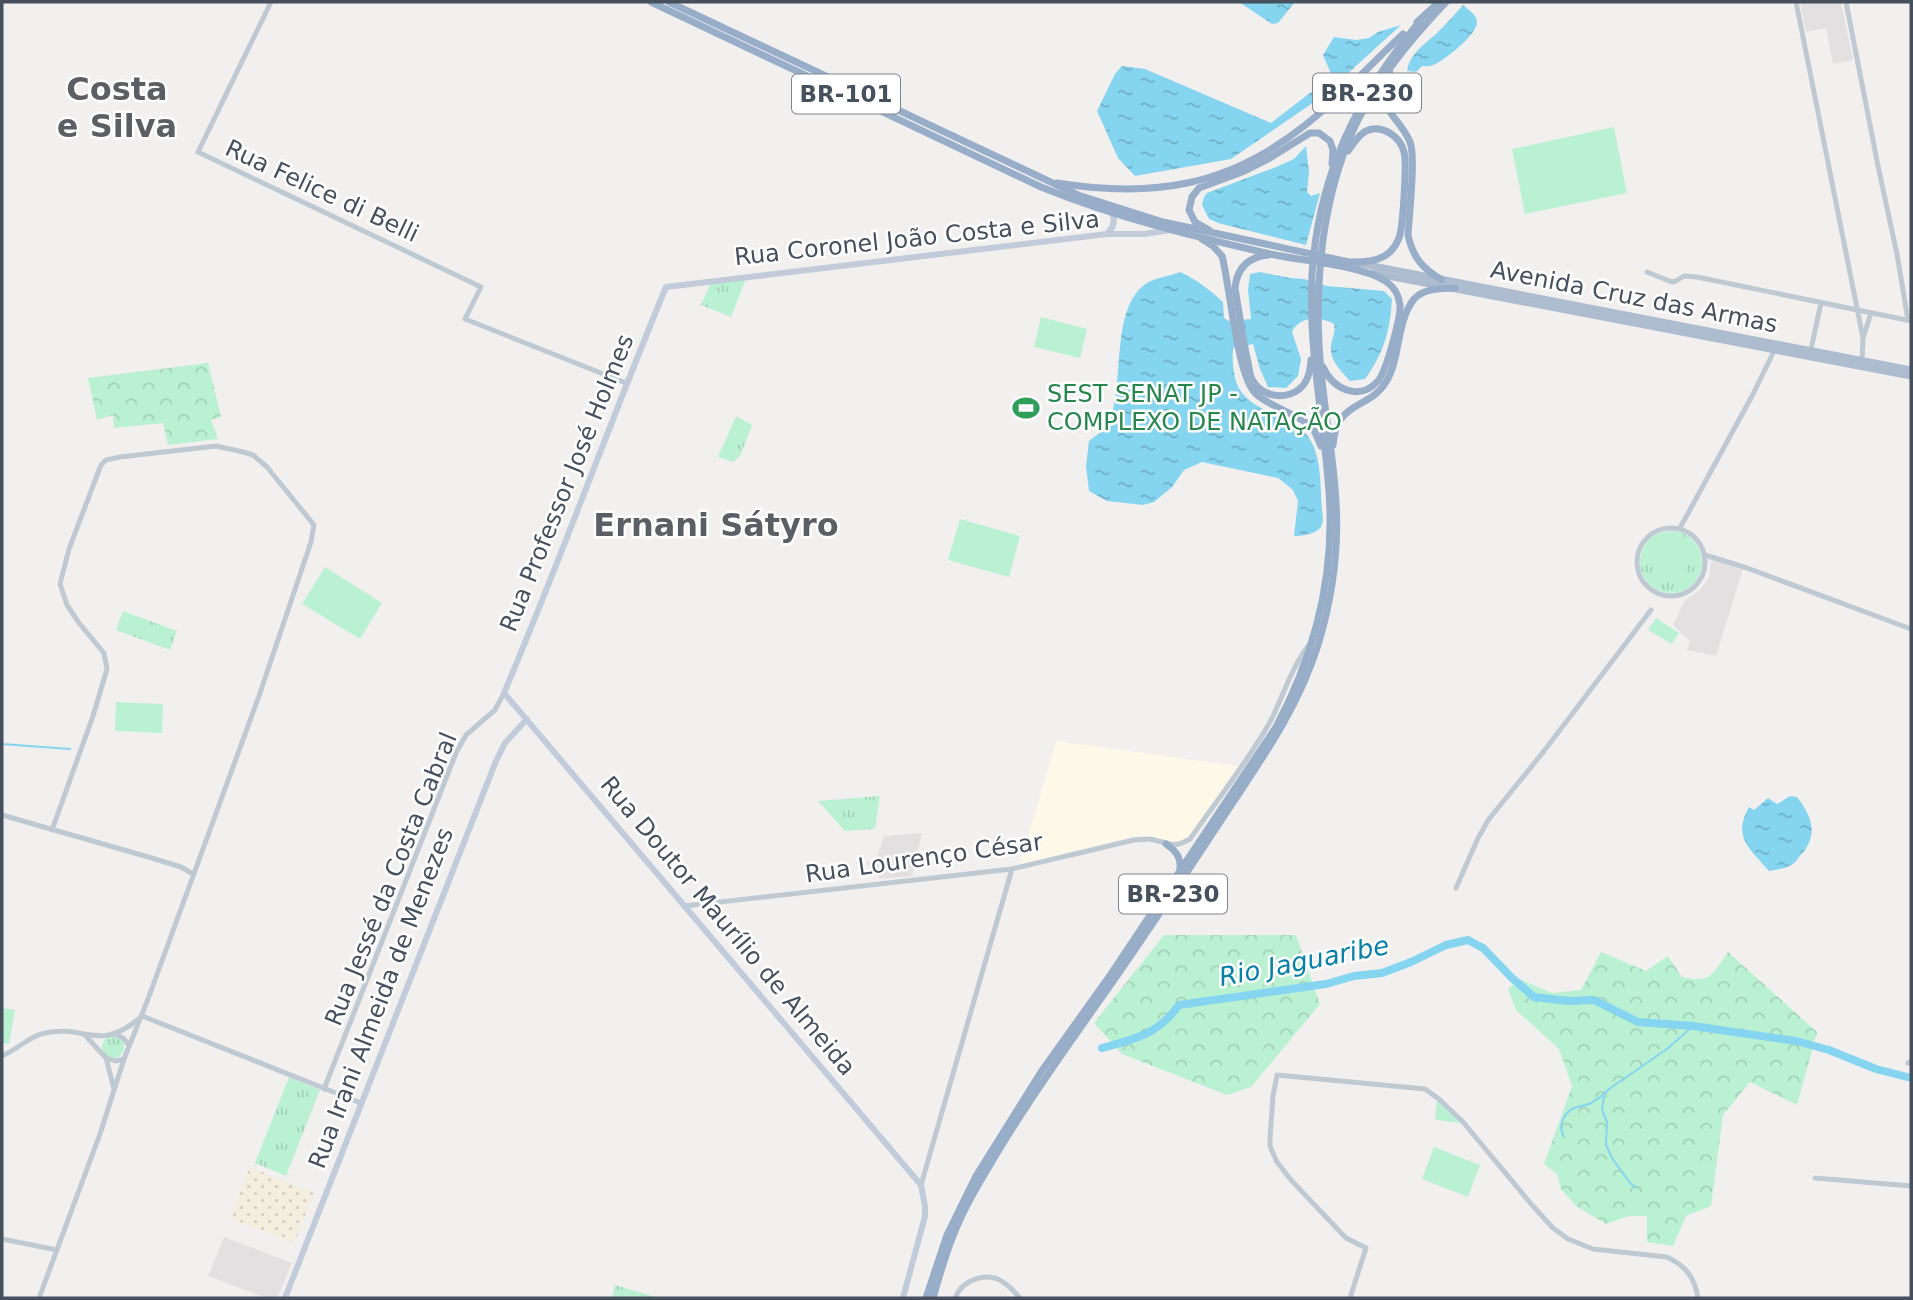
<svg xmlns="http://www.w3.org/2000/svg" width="1913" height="1300" viewBox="0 0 1913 1300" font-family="'DejaVu Sans',sans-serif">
<defs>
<pattern id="grass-tufts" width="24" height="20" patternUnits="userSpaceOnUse" patternTransform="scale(1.75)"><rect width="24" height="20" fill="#bbf1d3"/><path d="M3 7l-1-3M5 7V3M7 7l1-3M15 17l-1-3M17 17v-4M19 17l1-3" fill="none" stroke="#a2d0b8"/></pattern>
<pattern id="forest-crowns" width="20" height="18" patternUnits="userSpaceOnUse" patternTransform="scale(1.75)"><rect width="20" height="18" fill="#bbf1d3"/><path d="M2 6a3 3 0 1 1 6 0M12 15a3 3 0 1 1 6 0" fill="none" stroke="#a2d0b8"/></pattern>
<pattern id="sand-dots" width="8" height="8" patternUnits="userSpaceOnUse" patternTransform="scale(1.75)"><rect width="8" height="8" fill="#f4eedf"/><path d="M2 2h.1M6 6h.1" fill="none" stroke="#d3cec2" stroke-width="1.8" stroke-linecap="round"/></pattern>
<pattern id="water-ripples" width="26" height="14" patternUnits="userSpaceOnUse" patternTransform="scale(1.75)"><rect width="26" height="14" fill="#86d5f0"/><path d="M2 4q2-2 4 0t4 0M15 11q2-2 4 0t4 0" fill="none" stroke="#6fafc6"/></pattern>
</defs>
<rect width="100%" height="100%" fill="#f2efef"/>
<polygon fill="#fdf8e8" points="1056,741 1238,766 1190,836 1179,843 1140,835 1020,864"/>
<g fill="#e3e0e1">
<polygon points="1800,2 1841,2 1853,60 1833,64 1826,28 1806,32"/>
<polygon points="1714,560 1742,570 1742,572 1716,656 1687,650 1690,641 1673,625 1685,600 1699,591 1709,578 1711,562"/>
<polygon points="922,833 912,876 881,879 867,863 877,857 884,836"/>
<polygon points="224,1237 292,1263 277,1298 267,1298 208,1276"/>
</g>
<g fill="url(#grass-tufts)">
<polygon points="744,279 745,281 731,317 701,305 711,283"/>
<polygon points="736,416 752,425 740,456 733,462 718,457"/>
<circle cx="1671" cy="562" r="31"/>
<polygon points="123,611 177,631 170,650 116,630"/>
<polygon points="880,796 875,829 845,831 818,801"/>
<circle cx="113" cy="1047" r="11"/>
<polygon points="289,1077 320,1090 286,1176 255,1163"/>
<polygon points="1437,1098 1462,1123 1435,1120"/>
<polygon points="615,1285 659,1298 612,1298"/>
</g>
<g fill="url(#forest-crowns)">
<polygon points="208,363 221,417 211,420 218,439 168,445 163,423 114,428 113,415 97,420 88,378"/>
<polygon points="1164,935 1296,935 1320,1004 1251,1087 1227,1095 1122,1054 1094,1023"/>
<path d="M1601 952 1646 971 1668 956 1682 977C1711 984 1712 974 1728 952L1817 1032 1797 1105 1750 1082 1723 1115 1711 1206 1686 1216 1673 1246 1647 1242V1216H1629L1606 1224 1576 1206 1561 1189 1557 1174 1544 1164 1572 1086 1559 1049 1516 1010 1508 989 1519 979 1552 993 1581 990Z"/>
</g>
<polygon fill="url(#sand-dots)" points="250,1167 314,1193 294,1243 230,1218"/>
<g fill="#bbf1d3">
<polygon points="1614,127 1627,193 1525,214 1512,149"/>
<polygon points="1041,317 1087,329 1080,358 1034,347"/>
<polygon points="960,519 1020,536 1009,577 948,560"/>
<polygon points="1681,544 1681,555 1659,556 1658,545"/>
<polygon points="1685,564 1686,577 1658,579 1657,566"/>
<polygon points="325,567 382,603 360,639 302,604"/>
<polygon points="1656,618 1679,633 1672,644 1648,630"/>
<polygon points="116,702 163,704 162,733 115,731"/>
<polygon points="2,1008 15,1010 9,1044 2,1043"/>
<polygon points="1434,1147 1480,1165 1468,1197 1422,1179"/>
</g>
<g fill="url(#water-ripples)">
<polygon points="1239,2 1295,2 1278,23 1272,24"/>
<path d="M1463 5C1468 10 1477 14 1477 22 1478 34 1444 61 1433 65 1428 67 1427 66 1422 66L1416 72 1407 71C1410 52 1426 44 1439 31 1447 23 1455 14 1463 5Z"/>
<polygon points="1401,25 1323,96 1231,159 1135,176 1118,158 1097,111 1115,74 1122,66 1145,69 1271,123 1332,76 1323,55 1334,37 1356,40 1369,38 1378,32"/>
<polygon points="1306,146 1309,172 1307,192 1311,196 1320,193 1306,245 1218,223 1209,219 1202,205 1204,197 1207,193 1276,167 1294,159"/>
<path d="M1180 272C1197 280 1209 289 1223 302L1224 318 1229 321 1251 319 1248 290 1250 274 1260 272 1290 278 1304 279 1327 286 1384 291 1392 299C1390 332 1384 352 1365 379L1350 381C1342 372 1329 360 1331 346 1332 337 1336 333 1334 324 1321 316 1299 316 1292 332L1301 359 1298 376 1286 388 1268 387 1260 369 1253 344 1233 348C1232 360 1233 379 1240 390 1256 414 1289 414 1307 435 1322 454 1320 485 1322 508 1322 513 1324 520 1322 524 1320 534 1302 536 1294 536L1298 501 1293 490 1278 478 1202 462 1184 470 1172 487 1154 502 1143 505 1107 501 1089 491 1086 466 1089 441C1095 436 1105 430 1109 423 1125 386 1110 312 1144 285 1153 278 1170 276 1180 272Z"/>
<path d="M1790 796 1797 797C1813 818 1819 836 1799 857 1797 860 1795 863 1791 865 1786 869 1776 869 1769 871 1750 848 1732 838 1749 807L1754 810 1768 798 1777 804Z"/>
</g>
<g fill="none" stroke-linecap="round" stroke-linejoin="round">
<g stroke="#86d5f0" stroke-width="2">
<polyline points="2,744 70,749"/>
<polyline points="1604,1097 1602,1110 1607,1122 1606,1145 1612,1158 1630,1183 1637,1188"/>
<path d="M1564 1137C1558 1127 1562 1114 1574 1108 1579 1106 1585 1106 1591 1103 1598 1099 1604 1095 1609 1089L1667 1049 1693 1026"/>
</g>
<path stroke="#86d5f0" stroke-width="8" d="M1102 1048C1136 1039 1158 1034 1179 1005L1326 984 1354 976 1382 973 1411 962 1446 945 1468 940 1483 948 1512 978 1534 997 1568 1001 1594 1000 1638 1022 1693 1026 1796 1041 1829 1050 1876 1069 1911 1078"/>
<g stroke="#bfc9d2" stroke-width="5">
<polyline points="271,2 198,152 481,287 465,319 626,383"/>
<polyline points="1796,2 1863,338 1862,363"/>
<polyline points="1846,2 1878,166 1897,254 1908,320"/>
<polyline points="1647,272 1672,282 1676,281 1684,276 1697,277 1911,321"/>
<polyline points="1863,338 1871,313"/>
<polyline points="1810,354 1821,303"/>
<circle cx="1671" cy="562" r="34"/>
<polyline points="1680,528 1752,396 1775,349"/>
<polyline points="1705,555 1747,568 1911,629"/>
<polyline points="2,815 145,856 181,867 193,874"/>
<polyline points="1456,888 1478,838 1489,819 1544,751 1651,610"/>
<path d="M684 906 1012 869 1134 840 1150 839 1174 845 1182 843 1190 839C1217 800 1247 763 1270 722 1283 697 1292 665 1310 644"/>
<polyline points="142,1016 361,1103"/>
<polyline points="115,1034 123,1038 129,1045"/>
<polyline points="85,1035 106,1058 114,1089"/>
<path d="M2 1056C17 1050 29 1036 45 1033 86 1024 98 1053 140 1018"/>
<polyline points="106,1058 115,1061 124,1059"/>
<polyline points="1908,1063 1911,1061"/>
<polyline points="324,1089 456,753 466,735 495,710 504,693"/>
<polyline points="1815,1178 1911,1186"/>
<polyline points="921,1185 1012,869"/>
<polyline points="2,1239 57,1250"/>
<polyline points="39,1298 100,1134 124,1059 148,999 259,696 311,542 314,525 267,467 253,455 243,452 216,446 120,457 106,460 101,465 69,549 60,584 67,605 79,623 104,653 107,669 93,716 52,830"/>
<path d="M955 1298C962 1280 986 1271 1003 1282 1010 1286 1015 1293 1020 1298"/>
<path d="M1350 1298 1366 1248 1346 1238 1291 1180 1277 1162 1270 1146V1138L1273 1096 1277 1075 1425 1089 1439 1099 1463 1122 1532 1205 1553 1228 1568 1239 1593 1249 1667 1257C1686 1266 1695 1278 1698 1298"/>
</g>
<g stroke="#c1cbd9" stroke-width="6">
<path d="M1107 234C1113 228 1116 221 1112 213"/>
<polyline points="285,1298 496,761 505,743 527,719"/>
<path d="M903 1298 925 1216V1206L921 1185 504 693C561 559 610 422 666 287L1107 234H1144L1171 230"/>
</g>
<g stroke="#adbdcf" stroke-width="7">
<polyline points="1357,263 1911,370"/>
<polyline points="1372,273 1911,376"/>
</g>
<g stroke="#98aec8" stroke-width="7">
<path d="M651 2 1041 187C1117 218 1196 237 1275 255 1304 261 1367 266 1388 283 1395 288 1399 297 1400 305 1401 317 1386 372 1378 381 1359 402 1333 389 1323 367"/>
<path d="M669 2 1078 195 1163 222 1349 262C1364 262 1379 262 1390 252 1394 248 1397 243 1399 238 1403 228 1407 162 1404 152 1400 136 1382 124 1366 131 1358 135 1353 144 1348 151"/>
<polyline points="1417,22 1439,2"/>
<path d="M1390 73C1375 113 1397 112 1410 142 1416 156 1409 216 1408 235 1413 258 1423 269 1442 280"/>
<path d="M1057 183C1152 198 1227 187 1304 126 1340 98 1370 65 1403 34"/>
<polyline points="1209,230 1195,222 1189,210 1192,197 1199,188 1242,172 1268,159 1310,133 1319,133 1330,141 1333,150 1332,164"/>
<path d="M1202 239 1213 246 1222 256C1230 285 1237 378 1256 394 1271 407 1292 412 1308 424L1314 430 1321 446"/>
<path d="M1268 255C1248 257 1237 268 1235 288 1239 311 1242 335 1247 358 1249 365 1249 373 1252 379 1259 393 1276 399 1290 394 1306 389 1310 375 1311 360"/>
<path d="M1333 445C1336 400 1369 410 1386 382 1401 357 1396 322 1414 299 1424 288 1441 289 1455 288"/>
<path d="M1166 844C1176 851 1181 857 1180 869"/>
<path d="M926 1298 947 1235 976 1176 1041 1072 1111 974 1276 727C1315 654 1335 574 1329 492 1324 419 1308 348 1312 275 1318 176 1357 96 1420 21"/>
<path d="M933 1298C939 1277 945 1256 953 1236 964 1207 981 1180 997 1153 1030 1099 1066 1048 1102 997 1143 939 1181 881 1220 822 1258 764 1297 712 1318 645 1332 599 1339 550 1336 502 1334 461 1326 420 1322 380 1313 299 1319 213 1350 137 1372 86 1408 42 1446 2"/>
</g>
</g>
<defs>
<g id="stadium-bare" transform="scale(2.1)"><path d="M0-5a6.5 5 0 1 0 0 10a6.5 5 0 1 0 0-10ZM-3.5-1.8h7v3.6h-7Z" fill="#2e9e5b" stroke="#fff" stroke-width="2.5" paint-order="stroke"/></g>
</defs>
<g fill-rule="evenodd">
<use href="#stadium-bare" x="1026" y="408"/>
</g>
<g text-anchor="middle" stroke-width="5" stroke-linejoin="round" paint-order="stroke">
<g fill="#fff" stroke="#7e858e" stroke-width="2">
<rect x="1313" y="73.5" width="108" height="39" rx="5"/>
<rect x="792" y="74.5" width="108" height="39" rx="5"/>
<rect x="1119" y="874.5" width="108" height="39" rx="5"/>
</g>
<g font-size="23" font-weight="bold" fill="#46515d">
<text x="1367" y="101">BR-230</text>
<text x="846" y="102">BR-101</text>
<text x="1173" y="902">BR-230</text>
</g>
<g font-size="24" fill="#46515d" stroke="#fff">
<text transform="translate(322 191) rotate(25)" y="8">Rua Felice di Belli</text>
<text transform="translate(917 238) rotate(-6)" y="8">Rua Coronel João Costa e Silva</text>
<text transform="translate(1634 297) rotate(11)" y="8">Avenida Cruz das Armas</text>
<text transform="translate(567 483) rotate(-68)" y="8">Rua Professor José Holmes</text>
<text transform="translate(924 858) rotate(-8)" y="8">Rua Lourenço César</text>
<text transform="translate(391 879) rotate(-68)" y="8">Rua Jessé da Costa Cabral</text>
<text transform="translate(728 926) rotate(50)" y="8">Rua Doutor Maurílio de Almeida</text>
<text transform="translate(381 998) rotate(-69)" y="8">Rua Irani Almeida de Menezes</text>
</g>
<g font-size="24" fill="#27864d" stroke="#fff" text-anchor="start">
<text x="1047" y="402">SEST SENAT JP -<tspan x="1047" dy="28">COMPLEXO DE NATAÇÃO</tspan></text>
</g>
<g font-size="26" font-style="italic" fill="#067fa9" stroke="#fff">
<text transform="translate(1304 961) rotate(-11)" y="9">Rio Jaguaribe</text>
</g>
<g font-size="32" font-weight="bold" fill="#5b5f64" stroke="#fff">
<text x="117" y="100">Costa<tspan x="117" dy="37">e Silva</tspan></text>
<text x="716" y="536">Ernani Sátyro</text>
</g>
</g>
<rect width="1913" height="1300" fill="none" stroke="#46515d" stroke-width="7"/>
</svg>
